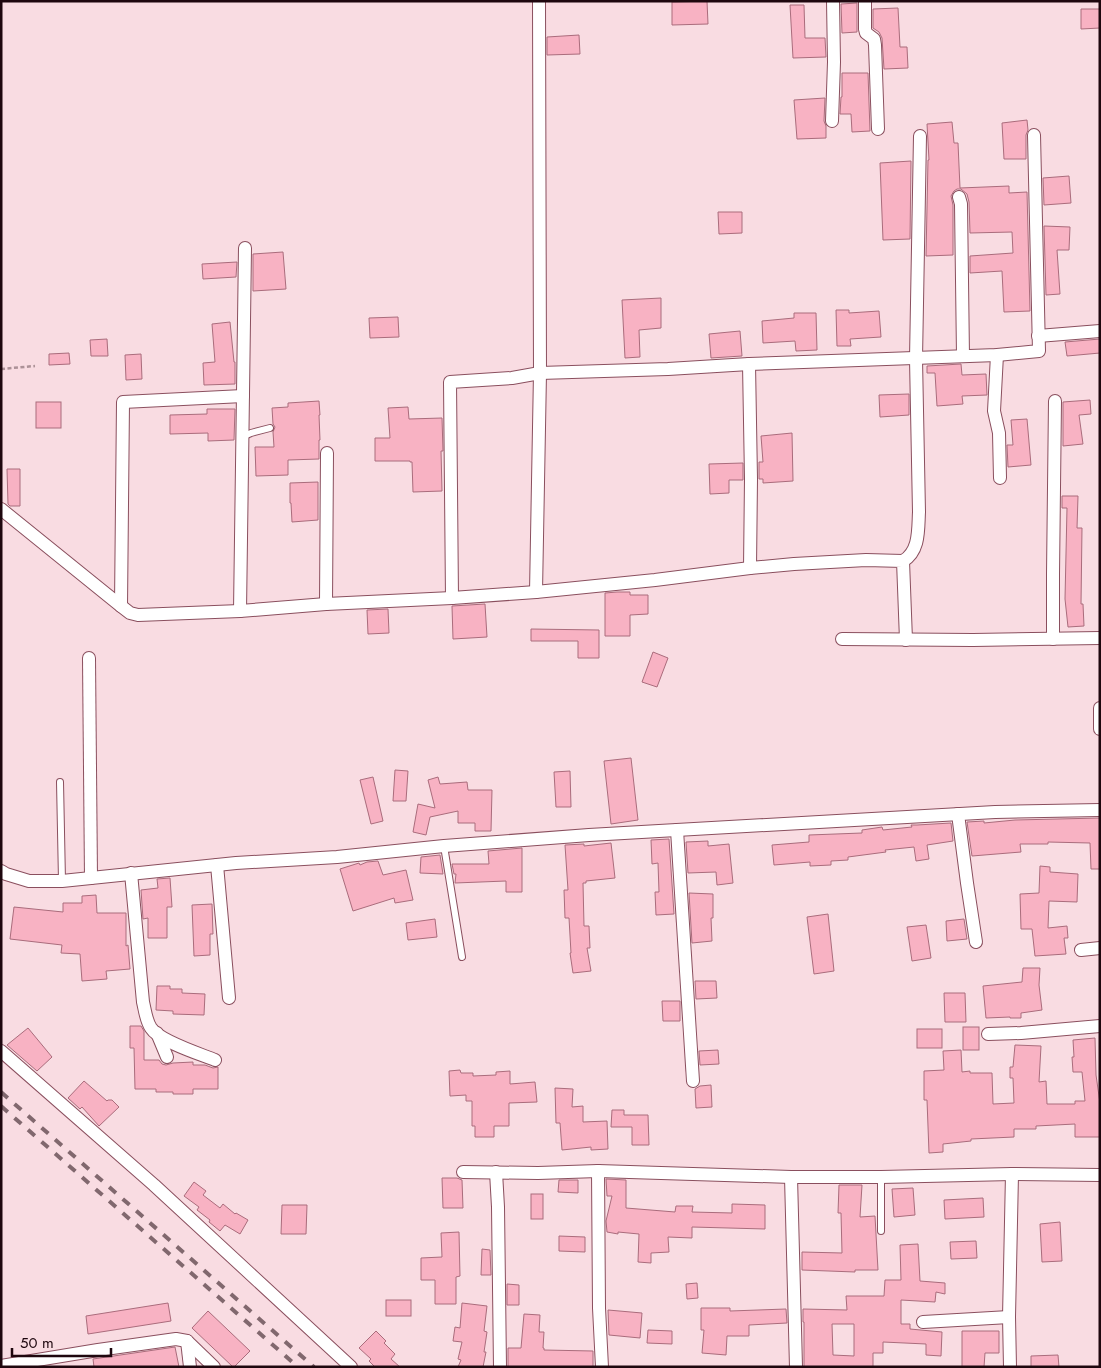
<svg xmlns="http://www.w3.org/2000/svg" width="1101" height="1368" viewBox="0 0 1101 1368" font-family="Jost,sans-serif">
<rect width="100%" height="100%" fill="#f9dce2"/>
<g fill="#f8b2c3" stroke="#aa6c7c" fill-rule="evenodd">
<polygon points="707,1 708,24 672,25 672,2"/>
<polygon points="857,3 857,32 842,33 841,4"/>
<polygon points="790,5 804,5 805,38 825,38 826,57 793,58"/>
<polygon points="898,8 900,47 907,47 908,68 884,69 882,38 879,32 873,28 873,9"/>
<polygon points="1081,9 1100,9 1100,28 1081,29"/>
<polygon points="579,35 580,54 547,55 547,37"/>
<polygon points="842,73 868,73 870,131 852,132 851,114 840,114 841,97 842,97"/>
<polygon points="825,98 824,121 826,126 826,138 797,139 794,100"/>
<polygon points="1027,120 1028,130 1026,135 1026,159 1004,159 1002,123"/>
<polygon points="952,122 954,143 958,143 960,188 1009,186 1009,193 1027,192 1030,311 1004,312 1002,271 970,273 970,256 1013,253 1012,232 970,233 969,202 967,194 961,189 957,189 954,191 951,196 953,205 953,255 926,256 928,160 929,160 927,124"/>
<polygon points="911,161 910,239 883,240 880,163"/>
<polygon points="1069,176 1071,203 1044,205 1043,178"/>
<polygon points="718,212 742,212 742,233 719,234"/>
<polygon points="1044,226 1070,227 1069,250 1057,250 1060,294 1046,295"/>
<polygon points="283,252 286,289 253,291 253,254"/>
<polygon points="237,262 236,277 203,279 202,264"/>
<polygon points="661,298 661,328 639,330 640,357 625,358 622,300"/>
<polygon points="836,310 849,310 849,313 879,311 881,337 850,339 851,346 837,346"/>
<polygon points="794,313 816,313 817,350 796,351 795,341 763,343 762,321 794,318"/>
<polygon points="398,317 399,337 370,338 369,318"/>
<polygon points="230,322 234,362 235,362 235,384 204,385 203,363 215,362 212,324"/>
<polygon points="740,331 742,356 711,358 709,334"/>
<polygon points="107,339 108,356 91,356 90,340"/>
<polygon points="1100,339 1100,353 1067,356 1065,342"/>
<polygon points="69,353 70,364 49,365 49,354"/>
<polygon points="141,354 142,379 126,380 125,355"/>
<polygon points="961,364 962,375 986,374 987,395 962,396 963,404 937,406 935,373 927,373 927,366"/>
<polygon points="909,394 909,415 880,417 879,395"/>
<polygon points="1090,400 1091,414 1079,415 1083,444 1063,446 1063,402"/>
<polygon points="319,401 320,415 319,415 320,440 319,440 319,459 288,460 288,475 256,476 255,447 274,447 273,432 275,427 273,424 272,408 288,407 288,403"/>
<rect x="36" y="402" width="25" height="26"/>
<polygon points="408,407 409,419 442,418 443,451 441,451 442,491 413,492 412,462 410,462 410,461 375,461 375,438 390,438 388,408"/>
<polygon points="207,409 235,409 234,440 208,441 208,433 170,434 170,415 207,414"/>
<polygon points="1027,419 1031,465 1008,467 1007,445 1013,445 1011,420"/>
<polygon points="792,433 793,481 763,483 763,479 759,479 759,462 763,462 761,436"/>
<polygon points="743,463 743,480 729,480 729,493 710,494 709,464"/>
<polygon points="7,469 20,469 20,506 10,506 8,504"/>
<polygon points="318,482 318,520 292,522 291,503 290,503 290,483"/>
<polygon points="1062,496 1078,496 1077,528 1082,528 1081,604 1083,604 1084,626 1068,627 1065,599 1067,508 1062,508"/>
<polygon points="617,592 630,592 630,595 648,595 648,614 630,615 630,636 605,636 605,593"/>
<polygon points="485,604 487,637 453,639 452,606"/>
<polygon points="388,609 389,633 368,634 367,610"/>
<polygon points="531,629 599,630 599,658 578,658 578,641 531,641"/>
<polygon points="653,652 668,658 657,687 642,682"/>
<polygon points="631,758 638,820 611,824 604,761"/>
<polygon points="395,770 408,771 406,801 393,801"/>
<polygon points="570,771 571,807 556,807 554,772"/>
<polygon points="373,777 383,821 371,824 360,780"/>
<polygon points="438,777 440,784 467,782 468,790 492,790 491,831 475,831 475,823 458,823 458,811 430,817 426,835 413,832 418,804 435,808 428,780"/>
<polygon points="1100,818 1100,869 1091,869 1090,843 1048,842 1048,844 1020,844 1021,852 972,856 967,822 984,821 984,823 1015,820"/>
<polygon points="951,823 953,841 927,845 929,859 916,861 914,847 885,850 886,852 848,857 848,860 831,861 831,865 810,866 810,862 774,865 772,845 809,842 809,835 862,833 862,830 882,827 883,830 912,827 911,825 917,825"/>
<polygon points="669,839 674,914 656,915 655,892 659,892 658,863 652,864 651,840"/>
<polygon points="708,841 708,846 729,844 733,883 717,885 716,872 688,873 686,842"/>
<polygon points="611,843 615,878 586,881 586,883 583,883 584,926 589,926 590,948 587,948 591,971 573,973 570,953 571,953 569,918 565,918 564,890 568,890 565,845 584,844 584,846"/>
<polygon points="522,848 522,892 506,892 506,881 455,883 456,874 454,874 452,864 489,864 488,851"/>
<polygon points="440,855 443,874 420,873 421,857"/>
<polygon points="378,861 383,875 406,870 413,900 395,903 394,898 353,911 340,869 359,863 360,865 367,862"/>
<polygon points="1040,866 1050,867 1050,872 1078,874 1077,902 1049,901 1048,928 1067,926 1068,938 1064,938 1066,954 1035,956 1032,929 1021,929 1020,894 1039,893"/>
<polygon points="170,878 172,907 167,907 167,938 148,938 148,918 143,919 141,890 158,888 157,879"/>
<polygon points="689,893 713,894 713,918 711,918 712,941 692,943"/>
<polygon points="96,895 97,913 126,913 126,946 128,945 130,969 106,971 107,979 82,981 80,954 61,953 62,945 10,939 14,907 63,912 63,903 82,903 82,896"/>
<polygon points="212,904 213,934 210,934 210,955 194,956 192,905"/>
<polygon points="828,914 834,971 814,974 807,917"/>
<polygon points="435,919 437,937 408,940 406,923"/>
<polygon points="964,919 967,939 947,941 946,921"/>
<polygon points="926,925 931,958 912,961 907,927"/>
<polygon points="1023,968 1040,968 1039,985 1042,1010 1021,1013 1021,1018 1010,1018 1010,1017 986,1018 983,986 1022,982"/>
<polygon points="695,981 716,981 717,998 696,999"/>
<polygon points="157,986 170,986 170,989 182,989 182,993 205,994 204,1015 173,1014 173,1011 156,1010"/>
<polygon points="944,993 965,993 966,1022 945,1022"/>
<polygon points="662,1001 680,1001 680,1021 663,1021"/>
<polygon points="130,1026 141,1026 144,1031 144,1060 159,1060 162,1064 166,1065 173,1063 193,1062 193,1065 205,1065 213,1068 218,1067 218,1089 193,1089 193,1094 173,1094 173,1092 156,1092 156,1089 135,1089 134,1048 130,1048"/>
<rect x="963" y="1027" width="16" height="23"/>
<polygon points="28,1028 52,1057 37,1071 7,1045"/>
<rect x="917" y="1029" width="25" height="19"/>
<polygon points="1095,1038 1096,1075 1100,1103 1100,1137 1075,1137 1075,1124 1036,1126 1036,1129 1014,1129 1014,1137 971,1139 971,1141 943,1144 943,1152 929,1153 927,1100 924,1100 924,1071 944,1070 943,1051 961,1050 962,1072 970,1071 970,1073 992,1073 993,1104 1014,1103 1013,1078 1010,1078 1010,1067 1013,1067 1015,1045 1041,1046 1039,1082 1046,1081 1047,1104 1075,1104 1075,1101 1085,1101 1082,1072 1073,1072 1072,1057 1074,1057 1073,1040"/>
<polygon points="718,1050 719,1064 700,1065 699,1051"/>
<polygon points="460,1070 461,1073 473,1073 473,1076 496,1075 496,1072 510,1071 510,1084 535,1082 537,1102 509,1103 509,1126 494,1126 494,1137 475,1137 475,1126 472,1126 472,1101 466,1101 466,1095 450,1096 449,1071"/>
<polygon points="84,1081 107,1101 108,1100 112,1100 119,1107 99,1126 82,1107 80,1109 68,1098"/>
<polygon points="711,1085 712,1107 696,1108 695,1089 700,1086"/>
<polygon points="555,1088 573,1089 572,1107 583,1106 583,1122 607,1121 608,1149 591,1150 591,1147 562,1150 560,1123 556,1123"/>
<polygon points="612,1110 624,1110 624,1115 648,1115 649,1145 632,1145 632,1127 611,1127"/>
<polygon points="442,1178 457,1178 462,1180 463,1208 443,1208"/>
<polygon points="606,1179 626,1180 626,1208 675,1212 676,1206 693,1206 692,1212 732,1213 732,1204 765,1205 765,1229 692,1227 692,1238 668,1237 669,1252 651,1253 651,1263 638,1262 639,1234 618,1232 618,1234 607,1232 606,1221 612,1196 607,1196"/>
<polygon points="559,1180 578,1180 578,1193 558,1192"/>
<polygon points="194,1182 206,1191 203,1195 220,1208 223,1204 235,1214 236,1213 248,1220 240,1234 225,1225 220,1231 209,1222 210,1220 197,1210 199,1207 184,1196"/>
<polygon points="839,1185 862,1185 860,1217 875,1216 878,1270 855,1270 855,1272 802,1270 802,1252 842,1253 841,1213 838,1213"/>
<polygon points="913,1188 915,1215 894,1217 892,1189"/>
<rect x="531" y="1194" width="12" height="25"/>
<polygon points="983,1198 984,1217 945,1219 944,1200"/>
<polygon points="282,1205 307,1205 306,1234 281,1234"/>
<polygon points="1060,1222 1062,1261 1042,1262 1040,1224"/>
<polygon points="459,1232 460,1276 456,1277 456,1304 435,1304 435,1280 421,1280 421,1258 442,1257 441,1233"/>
<polygon points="559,1236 585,1237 585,1252 559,1251"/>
<polygon points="976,1241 977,1258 951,1259 950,1242"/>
<path d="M918 1244 920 1281 945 1283V1294L936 1292 935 1302 901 1300V1324H910V1329L942 1332 941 1356 926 1355V1344L883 1342V1353H873V1367H804V1322H803V1309L847 1310 846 1296H884L885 1280H901L900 1245ZM832 1324H854V1356L833 1355Z"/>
<polygon points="482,1249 490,1250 491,1275 481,1275"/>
<polygon points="697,1283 698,1298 687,1299 686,1284"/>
<polygon points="507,1284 519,1285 519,1305 507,1305"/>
<rect x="386" y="1300" width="25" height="16"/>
<polygon points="168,1303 171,1321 88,1334 86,1316"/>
<polygon points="462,1303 487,1306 484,1331 487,1332 484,1352 486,1352 483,1367 458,1367 461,1360 458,1359 462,1342 453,1341 455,1327 460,1328"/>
<polygon points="701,1308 730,1308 730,1311 786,1309 787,1323 749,1325 749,1336 727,1336 726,1355 702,1353 704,1330 701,1330"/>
<polygon points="608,1310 642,1313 640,1338 609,1335"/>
<polygon points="208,1311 250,1351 234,1367 233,1367 192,1328"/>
<polygon points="524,1314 540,1315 539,1332 544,1332 543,1348 544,1348 544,1350 593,1351 593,1367 508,1367 508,1348 521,1348"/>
<polygon points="648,1330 672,1331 672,1344 647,1343"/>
<polygon points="376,1331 386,1341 384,1343 395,1354 391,1359 400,1367 375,1367 369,1361 371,1359 359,1348"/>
<polygon points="962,1331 999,1331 999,1353 985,1353 984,1367 962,1367"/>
<polygon points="175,1347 179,1367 94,1367 93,1359"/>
<polygon points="1058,1355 1059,1367 1031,1367 1031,1356"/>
</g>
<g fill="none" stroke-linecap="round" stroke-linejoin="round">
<g stroke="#8a4f5e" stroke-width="8">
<g id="lane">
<polyline points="242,437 251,433 270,428"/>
<polyline points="60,782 62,881"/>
<polyline points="444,846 462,957"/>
<polyline points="881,1231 881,1177"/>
</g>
</g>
<g stroke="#8a4f5e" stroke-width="14">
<g id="street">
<polyline points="865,1 865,29 866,33 874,39 875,45 878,129"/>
<polyline points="832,121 834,62 833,1"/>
<polyline points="959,197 961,204 963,356"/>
<polyline points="1038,336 1100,331"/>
<polyline points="997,355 994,411 999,433 1000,478"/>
<polyline points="749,364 751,479 750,568"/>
<polyline points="1,509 121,606 130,613 138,615 240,611 326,604 452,598 536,592 655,580 750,568 794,564 866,560 903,561 906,640"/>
<path d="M903 561C920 551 918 529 919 512L916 359 920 136"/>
<polyline points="536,592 540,373 539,1"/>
<polyline points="452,598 450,382 512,378 540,373 668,369 749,364 997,355 1039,351 1034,135"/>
<polyline points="326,604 327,453"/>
<polyline points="121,606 123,402 243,396"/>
<polyline points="240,611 245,248"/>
<polyline points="842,639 973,640 1100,638"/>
<polyline points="1053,639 1053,574 1055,401"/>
<polyline points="89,658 91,878"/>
<polyline points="1100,708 1100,729"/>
<polyline points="958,814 967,883 976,942"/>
<polyline points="677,830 693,1081"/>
<polyline points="217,865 229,998"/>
<polyline points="1,871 6,874 29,881 62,881 236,863 337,857 444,846 589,835 995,812 1100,810"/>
<path d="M131 873 143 1002C145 1010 146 1021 151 1028 159 1041 200 1054 215 1060"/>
<polyline points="1081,950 1100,948"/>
<polyline points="157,1033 167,1057"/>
<polyline points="988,1034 1021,1033 1100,1026"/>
<polyline points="1,1051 154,1185 351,1367"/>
<polyline points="598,1171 599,1308 602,1367"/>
<polyline points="463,1172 538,1173 598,1171 791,1177 881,1177 1012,1174 1100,1175"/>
<polyline points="496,1172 498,1207 500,1367"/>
<polyline points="791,1177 796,1367"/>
<polyline points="923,1322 1009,1317"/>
<polyline points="187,1341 190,1367"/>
<polyline points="1,1366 98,1350 176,1339 187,1341 214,1367"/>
<polyline points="1010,1367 1009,1317 1012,1174"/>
</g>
</g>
<polyline stroke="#ac9197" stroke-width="2.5" stroke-dasharray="4 2.5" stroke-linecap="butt" points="1,369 35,366"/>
<use href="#lane" stroke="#fff" stroke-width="6"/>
<use href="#street" stroke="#fff" stroke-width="12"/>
<g stroke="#81686e" stroke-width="4" stroke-dasharray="9 9" stroke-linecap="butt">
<polyline points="1,1092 314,1367"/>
<polyline points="1,1106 298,1367"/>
</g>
</g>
<rect width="1101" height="1368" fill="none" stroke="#1e070e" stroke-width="5"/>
<path d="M12 1348v8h99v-8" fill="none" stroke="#1e070e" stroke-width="2.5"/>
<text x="20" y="1348" font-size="15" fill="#1e070e" stroke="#f9dce2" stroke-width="4" paint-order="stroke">50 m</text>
</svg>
